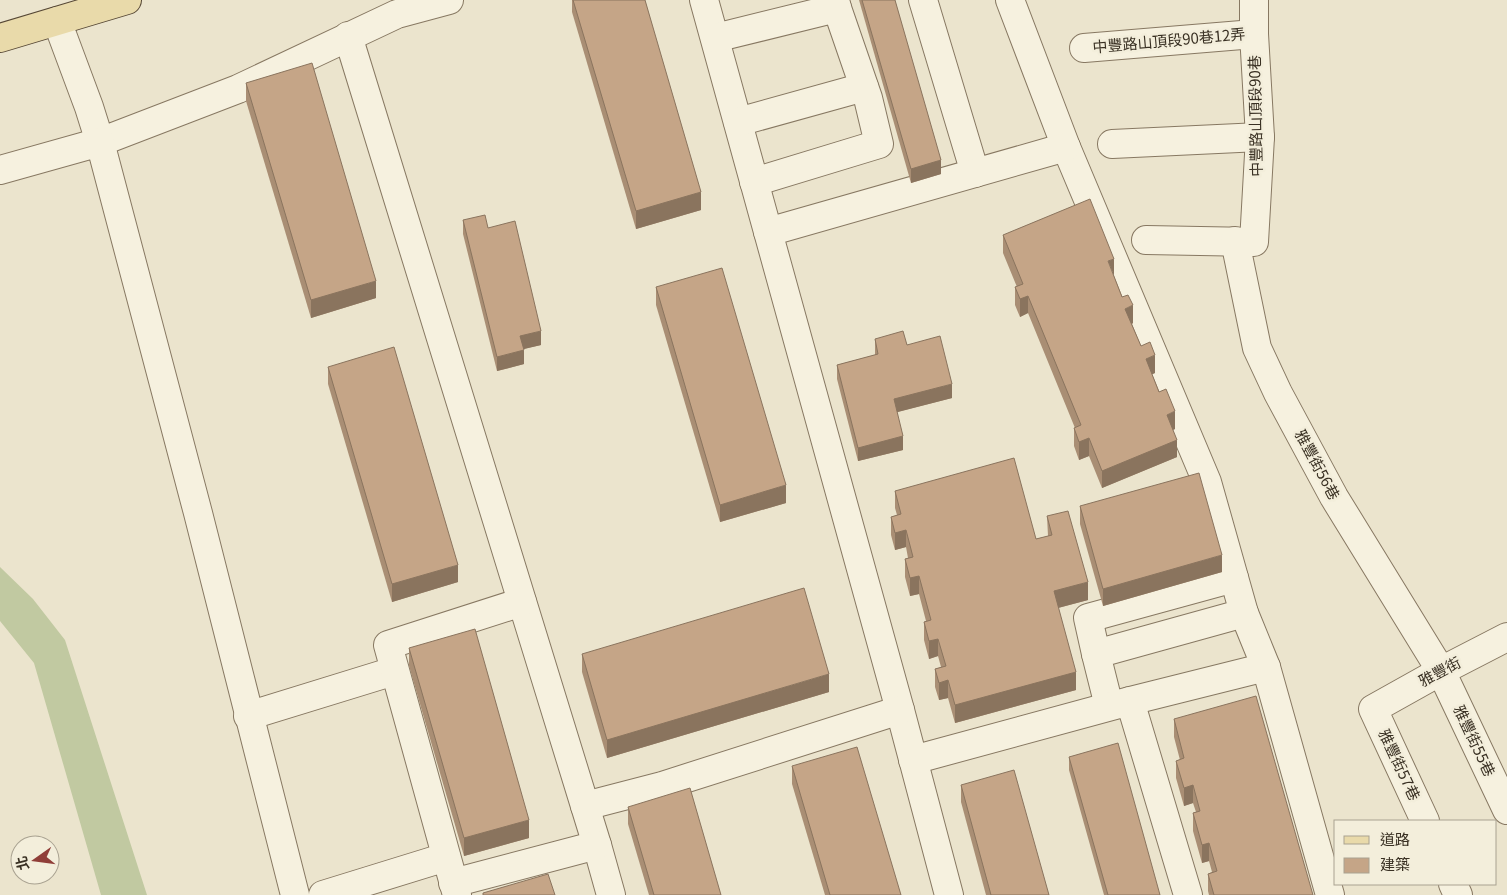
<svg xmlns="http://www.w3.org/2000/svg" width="1507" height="895" viewBox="0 0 1507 895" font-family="Georgia,'Noto Sans TC',serif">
<rect width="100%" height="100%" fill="#ebe4cd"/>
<polygon fill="#c1c9a1" points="0,567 33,599 65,640 147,895 101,895 34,663 0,621"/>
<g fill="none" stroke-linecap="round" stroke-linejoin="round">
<g stroke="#877862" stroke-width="30">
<g id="minor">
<polyline points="704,0 900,710 949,895"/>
<polyline points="923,0 975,173"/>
<polyline points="1010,0 1066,147 1207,482 1244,613 1266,667 1330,895"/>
<polyline points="57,21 89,107 100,142 238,89 397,14 449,0"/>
<polyline points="348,36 597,845 611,895"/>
<polyline points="715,38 837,8 835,0"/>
<polyline points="1084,48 1254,34"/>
<polyline points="738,122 864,87"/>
<polyline points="1112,144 1260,137"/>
<polyline points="0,170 100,142 198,513 295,895"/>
<polyline points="754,182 879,144 868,98 837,8"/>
<polyline points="768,232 1066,147"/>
<polyline points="1146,240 1254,242 1260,137 1254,34 1254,0"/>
<polyline points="1235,241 1257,348 1278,393 1334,497 1441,671 1507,810"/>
<polyline points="1096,654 1088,618 1234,578"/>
<polyline points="1130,701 1266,667"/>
<polyline points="1109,706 1096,654 1244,613"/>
<polyline points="248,716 394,671"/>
<polyline points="913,760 1130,701 1188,895"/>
<polyline points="585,806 662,786 900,710"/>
<polyline points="1425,821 1373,709 1441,671 1507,637"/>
<polyline points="453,883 597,845"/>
<polyline points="1453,884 1458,895"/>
<polyline points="323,895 446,857"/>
<polyline points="457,895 388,645 522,602"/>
</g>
</g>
<g stroke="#564735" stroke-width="30">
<polyline id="major" points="0,38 127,0"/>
</g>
<use href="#minor" stroke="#f6f1df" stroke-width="28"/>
<use href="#major" stroke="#e9daaa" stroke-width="28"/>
</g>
<g fill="#a98e74">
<polygon points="572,0 645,0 701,210 636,229 572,12"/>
<polygon points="859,0 895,0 941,174 911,183"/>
<polygon points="246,83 376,298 311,318 246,101"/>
<polygon points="463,220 488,228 541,345 523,349 524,364 497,371 463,234"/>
<polygon points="1003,235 1114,276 1133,323 1132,324 1141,346 1155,373 1152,374 1175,429 1173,430 1177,457 1102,488 1089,456 1079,460 1074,446 1074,428 1075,428 1028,313 1020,317 1015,305 1015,287 1017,287 1003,253"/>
<polygon points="656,287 786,503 720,522 656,305"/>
<polygon points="875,339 907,345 952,398 897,412 903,450 858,461 837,379 837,365 875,355"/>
<polygon points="328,367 458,582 392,602 328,384"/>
<polygon points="895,491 1036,539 1048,536 1047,516 1088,600 1058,608 1076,690 955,723 948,698 939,700 935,687 935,669 941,667 938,656 929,659 924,640 924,622 926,621 919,594 910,596 905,577 905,559 908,558 906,547 895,550 891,535 891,517 897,515 895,508"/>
<polygon points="1080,506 1222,572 1103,606 1080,524"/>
<polygon points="409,648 529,838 464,856 409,666"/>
<polygon points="582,654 829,692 607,758 582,672"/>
<polygon points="1174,719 1313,895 1209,895 1208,891 1208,874 1212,872 1209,861 1202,863 1193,831 1193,813 1196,812 1193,803 1184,806 1176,778 1176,761 1180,760 1174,737"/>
<polygon points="1069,757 1160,895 1104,895 1069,770"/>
<polygon points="792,766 901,895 825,895 792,784"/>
<polygon points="961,785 1049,895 986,895 961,802"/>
<polygon points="628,807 721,895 649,895 628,824"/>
</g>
<g fill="#8a745e">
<polygon points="941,160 941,174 911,183 911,169"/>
<polygon points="701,192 701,210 636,229 636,211"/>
<polygon points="1114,259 1114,276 1108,261"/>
<polygon points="376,281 376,298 311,318 311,300"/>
<polygon points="1028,296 1028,313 1020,317 1020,299"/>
<polygon points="1133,305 1133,323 1125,327 1125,309"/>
<polygon points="541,331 541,345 520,350 520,336"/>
<polygon points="524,350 524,364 497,371 497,357"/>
<polygon points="1155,355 1155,373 1146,377 1146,359"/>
<polygon points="952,384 952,398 894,413 894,399"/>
<polygon points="1175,411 1175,429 1167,432 1167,415"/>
<polygon points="903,436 903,450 858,461 858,448"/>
<polygon points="1089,438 1089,456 1079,460 1079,442"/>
<polygon points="1177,440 1177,457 1102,488 1102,471"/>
<polygon points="786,485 786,503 720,522 720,505"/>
<polygon points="906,530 906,547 895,550 895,533"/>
<polygon points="1222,555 1222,572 1103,606 1103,589"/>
<polygon points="458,565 458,582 392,602 392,584"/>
<polygon points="919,576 919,594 910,596 910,578"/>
<polygon points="1088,582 1088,600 1054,609 1054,591"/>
<polygon points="938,639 938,656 929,659 929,641"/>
<polygon points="1076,672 1076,690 955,723 955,705"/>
<polygon points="829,674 829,692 607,758 607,740"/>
<polygon points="948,680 948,698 939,700 939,683"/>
<polygon points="1193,785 1193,803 1184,806 1184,788"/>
<polygon points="529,820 529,838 464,856 464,838"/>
<polygon points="1209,843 1209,861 1202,863 1202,845"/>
</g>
<g fill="#c5a587" stroke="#8a745e">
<polygon points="573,0 645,0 701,192 636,211"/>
<polygon points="862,0 895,0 941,160 911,169"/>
<polygon points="312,63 376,281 311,300 246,83"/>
<polygon points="1090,199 1114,259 1108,261 1122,297 1128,295 1133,305 1125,309 1141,346 1150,342 1155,355 1146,359 1159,392 1166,389 1175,411 1167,415 1177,440 1102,471 1089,438 1079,442 1074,428 1081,425 1028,296 1020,299 1015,287 1023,284 1003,235"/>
<polygon points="485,215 488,228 515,221 541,331 520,336 524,350 497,357 463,220"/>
<polygon points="722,268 786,485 720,505 656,287"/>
<polygon points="903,331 907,345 940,336 952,384 894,399 903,436 858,448 837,365 878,354 875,339"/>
<polygon points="394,347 458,565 392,584 328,367"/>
<polygon points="1014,458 1036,539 1052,535 1047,516 1068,511 1088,582 1054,591 1076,672 955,705 948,680 939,683 935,669 946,666 938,639 929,641 924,622 931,620 919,576 910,578 905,559 913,557 906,530 895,533 891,517 901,514 895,491"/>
<polygon points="1199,473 1222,555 1103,589 1080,506"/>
<polygon points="804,588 829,674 607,740 582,654"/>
<polygon points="475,629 529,820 464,838 409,648"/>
<polygon points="1256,696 1313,895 1214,895 1208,874 1217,871 1209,843 1202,845 1193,813 1200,811 1193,785 1184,788 1176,761 1184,758 1174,719"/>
<polygon points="1118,743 1160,895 1108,895 1069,757"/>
<polygon points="857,747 901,895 830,895 792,766"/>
<polygon points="1014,770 1049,895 991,895 961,785"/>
<polygon points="690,788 721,895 654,895 628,807"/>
<polygon points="548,874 555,895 483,895 483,893"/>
</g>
<g text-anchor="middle" stroke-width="5" stroke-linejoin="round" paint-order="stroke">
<g font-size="15" fill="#393023" stroke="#f3eedb">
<text transform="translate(1169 41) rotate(-5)" y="5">中豐路山頂段90巷12弄</text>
<text transform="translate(1256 116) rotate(-91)" y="5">中豐路山頂段90巷</text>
<text transform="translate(1317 465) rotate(62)" y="5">雅豐街56巷</text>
<text transform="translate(1440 672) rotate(-28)" y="5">雅豐街</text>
<text transform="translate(1474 741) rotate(65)" y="5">雅豐街55巷</text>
<text transform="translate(1399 765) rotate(65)" y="5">雅豐街57巷</text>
</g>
</g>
<rect x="1334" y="820" width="162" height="65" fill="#f3eedb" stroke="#a9a291"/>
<rect x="1344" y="836" width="25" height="8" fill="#e9daaa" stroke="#a9a291"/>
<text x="1380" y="845" font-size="15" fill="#393023">道路</text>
<rect x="1344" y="858" width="25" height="15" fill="#c5a587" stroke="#a9a291"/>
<text x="1380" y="870" font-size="15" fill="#393023">建築</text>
<g transform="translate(35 860) rotate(256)"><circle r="24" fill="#f3eedb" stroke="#a9a291"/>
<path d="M0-4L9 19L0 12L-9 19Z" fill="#903e38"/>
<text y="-8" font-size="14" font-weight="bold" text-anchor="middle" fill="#393023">北</text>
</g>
</svg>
